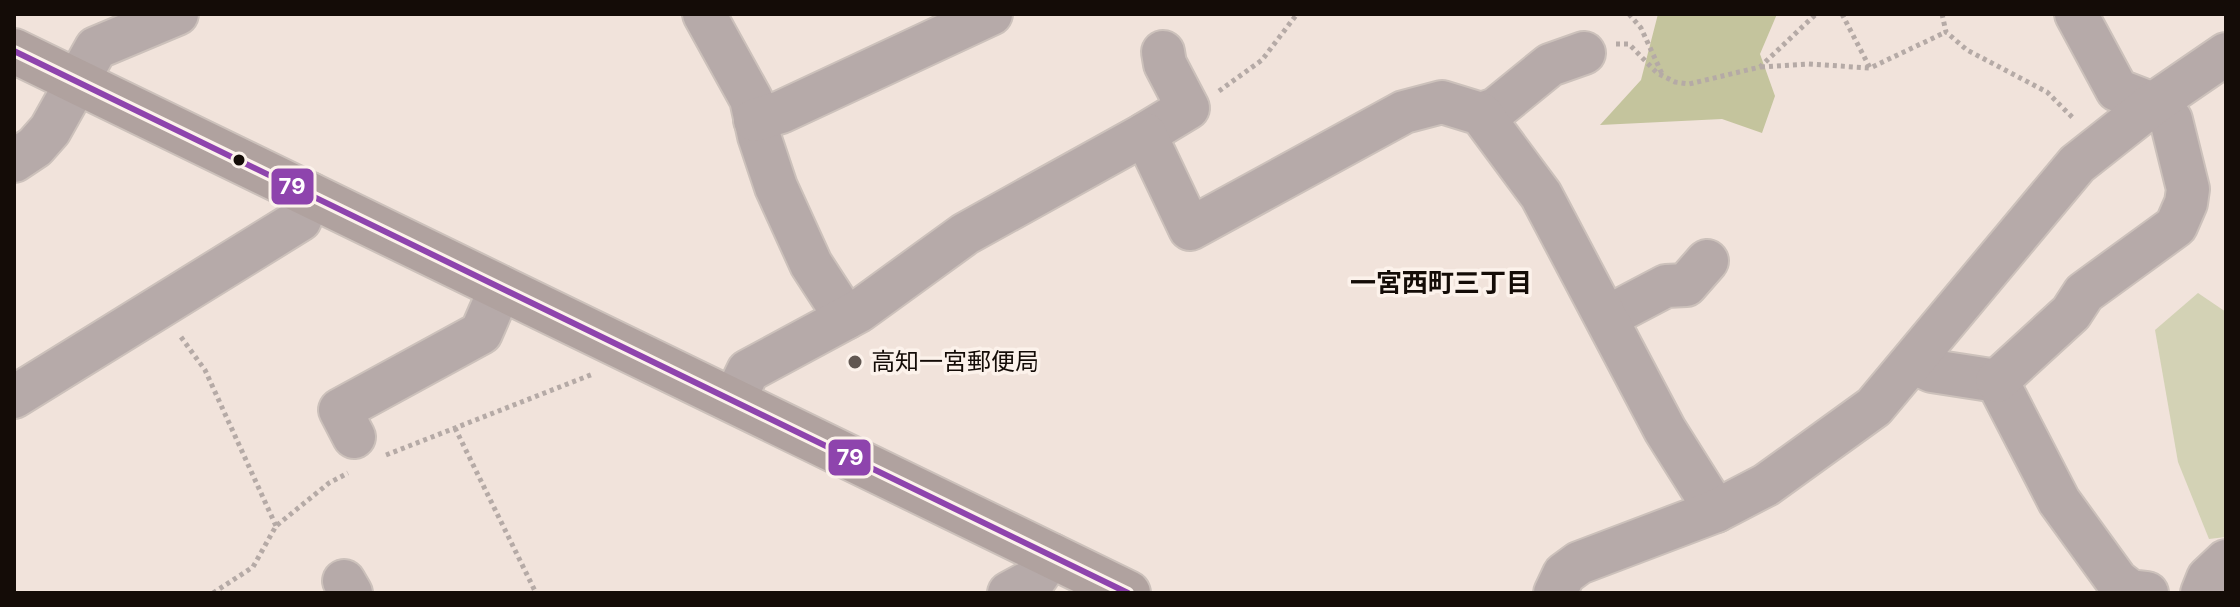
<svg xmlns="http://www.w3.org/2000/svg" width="2240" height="607" viewBox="0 0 2240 607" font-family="Inter,'Noto Sans JP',sans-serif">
<rect width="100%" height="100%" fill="#f1e3db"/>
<polygon fill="#d3d2b5" points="2198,293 2226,312 2226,537 2209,539 2178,462 2155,330"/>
<polygon fill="#c4c49d" points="1658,14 1777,14 1760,54 1775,96 1762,133 1722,119 1600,125 1641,80"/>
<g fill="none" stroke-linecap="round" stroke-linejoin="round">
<g stroke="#ccc1bb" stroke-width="46">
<g id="minor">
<polyline points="704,14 751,99 759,136 776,187 811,264 846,318"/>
<polyline points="1481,114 1496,109 1550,65 1584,53"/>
<polyline points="755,120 781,112 991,14"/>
<polyline points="1145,134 1188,108 1165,64 1163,52"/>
<polyline points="14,161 35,147 50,130 96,48 177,14"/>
<polyline points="1607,317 1666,286 1686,285 1707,261"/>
<polyline points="1914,363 1932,371 1997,381 2059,501 2117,581 2130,591 2147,593"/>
<polyline points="1997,381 2071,313 2084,293 2176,226 2186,203 2188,189 2171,120 2153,104 2117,90 2076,14"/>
<polyline points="14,397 300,220 310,194"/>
<polyline points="734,400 748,371 859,311 965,234 1145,134 1190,229 1404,112 1442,102 1481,114 1541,195 1665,430 1716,511"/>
<polyline points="354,437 340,410 481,333 501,287"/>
<polyline points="344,581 351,593"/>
<polyline points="1009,593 1035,579 1052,555"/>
<polyline points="1555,593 1564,574 1579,563 1716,511 1766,485 1874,407 2077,164 2153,104 2226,54"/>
<polyline points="2202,593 2208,578 2226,561"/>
</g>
</g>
<g stroke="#ccc1bb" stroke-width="48">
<polyline id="major" points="14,51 1128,593"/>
</g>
<g stroke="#b5aaa6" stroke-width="5" stroke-dasharray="4 4" stroke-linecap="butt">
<polyline points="1629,14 1641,28 1663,76"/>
<polyline points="1842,14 1870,68 1946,32"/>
<polyline points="1942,14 1946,32 1967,50 2047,92 2074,119"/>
<polyline points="1616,44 1629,44 1657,73 1675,82 1689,84 1760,67 1816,14"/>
<polyline points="1761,67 1808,64 1870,68"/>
<polyline points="1219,91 1262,60 1297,14"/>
<polyline points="181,337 205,370 276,526"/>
<polyline points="455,428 536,593"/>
<polyline points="386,455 593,374"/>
<polyline points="213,593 253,567 276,526 329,483 348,473"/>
</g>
<use href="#minor" stroke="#b6aaa9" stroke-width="42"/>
<use href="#major" stroke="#b0a29f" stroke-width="44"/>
<g stroke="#fcf2eb" stroke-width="12">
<polyline id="bus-1" points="14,51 1128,593"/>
</g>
<use href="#bus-1" stroke="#8e44ad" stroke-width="6"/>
</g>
<circle fill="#140c07" stroke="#fcf2eb" stroke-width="3" cx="239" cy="160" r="7"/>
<circle fill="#615751" stroke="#fcf2eb" stroke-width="3" cx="855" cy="362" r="8"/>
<g text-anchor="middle" stroke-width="7" stroke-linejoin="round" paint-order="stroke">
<g font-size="24" fill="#140c07" stroke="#fcf2eb" text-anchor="start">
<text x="871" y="370">高知一宮郵便局</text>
</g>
<g font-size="26" font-weight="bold" fill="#140c07" stroke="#fcf2eb">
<text x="1441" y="292">一宮西町三丁目</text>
</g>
</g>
<g stroke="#fcf2eb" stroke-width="3">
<rect x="270" y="167" width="45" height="39" rx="8" fill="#8e44ad"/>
<rect x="827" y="438" width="45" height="39" rx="8" fill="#8e44ad"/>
</g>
<g font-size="22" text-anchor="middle" font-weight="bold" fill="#fff">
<text x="292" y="194">79</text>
<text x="850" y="465">79</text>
</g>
<rect width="2240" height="607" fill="none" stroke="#140c07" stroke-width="32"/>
</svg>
